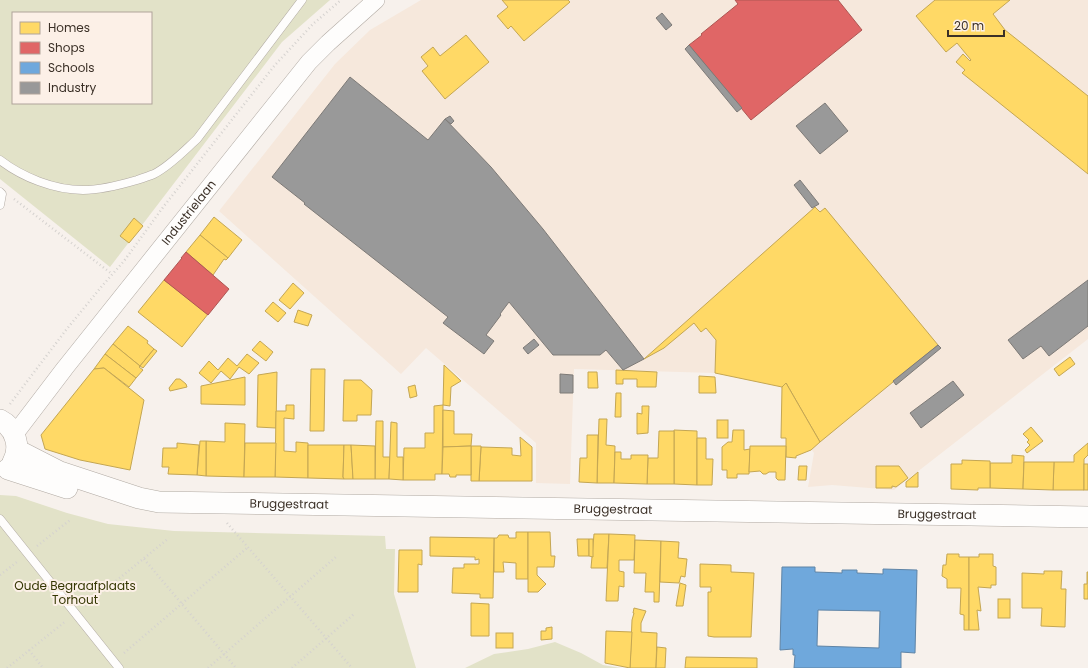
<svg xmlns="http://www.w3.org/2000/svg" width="1088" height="668" viewBox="0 0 1088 668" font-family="Poppins,sans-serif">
<rect width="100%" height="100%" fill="#f7f1ec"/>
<polygon fill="#f6e8dc" points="421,0 1088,0 1088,339 894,490 832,485 808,487 814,453 798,431 787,432 781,387 715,373 574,369 570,484 536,483 536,443 426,348 401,374 219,211 335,64 370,30"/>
<g fill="#e2e2c8" fill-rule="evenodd">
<path d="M0 0H330L282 42 110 267 0 179ZM13 13H151V103H13Z"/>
<polygon points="0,495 16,496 67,513 108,524 174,531 385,536 386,549 395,549 394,594 416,668 0,668"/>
<polygon points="555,642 581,653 603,665 621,668 465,668 494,654 528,649"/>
</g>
<g fill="#ffd966" stroke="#c4a653">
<polygon points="502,0 568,0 570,2 524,41 511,26 508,29 497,16 508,7"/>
<polygon points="935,0 1010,0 993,14 1005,30 1088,96 1088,174 962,73 965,70 956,62 963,54 970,61 971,60 957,43 946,52 916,16"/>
<polygon points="466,35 489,62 445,99 422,71 428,66 421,57 433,47 440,56"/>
<polygon points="815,207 820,212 825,208 938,345 820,442 786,383 782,387 715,373 716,340 706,328 701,332 694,323 664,348 644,359"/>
<polygon points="214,217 242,240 228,258 200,235"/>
<polygon points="134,218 143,226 129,243 120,236"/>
<polygon points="200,235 228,258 226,260 224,259 213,275 186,252"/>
<polygon points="164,280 208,314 182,347 138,312"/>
<polygon points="293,283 304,293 290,309 279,300"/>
<polygon points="273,302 286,313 278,322 265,311"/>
<polygon points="298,310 312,315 308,326 294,322"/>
<polygon points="128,326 148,341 147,343 154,349 140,366 113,344"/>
<polygon points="260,341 273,352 266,361 252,350"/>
<polygon points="113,344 140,366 139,367 143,370 136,378 105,354"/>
<polygon points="154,349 157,351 143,368 140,366"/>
<polygon points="105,354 136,378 129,387 104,368 94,369"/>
<polygon points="247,354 259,363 249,374 239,367 230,379 221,371 211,383 199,373 209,361 218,370 228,358 237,366"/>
<polygon points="1070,357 1075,364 1059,376 1054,369"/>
<polygon points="444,365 461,381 451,387 450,406 443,405"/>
<polygon points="104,368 144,400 130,470 80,460 45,449 41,435 94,369"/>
<polygon points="311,369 325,369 324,431 310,431"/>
<polygon points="616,370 657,372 656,387 637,387 637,379 623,379 623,384 616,384"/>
<polygon points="277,372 276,428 257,427 258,375"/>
<polygon points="588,372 597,372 598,388 588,388"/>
<polygon points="699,376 715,377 716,393 699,393"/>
<polygon points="245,377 245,405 201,404 201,386"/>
<polygon points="176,379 180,379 186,384 187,387 170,391 169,388"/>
<polygon points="344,380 361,380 372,390 371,415 357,415 357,421 343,421"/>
<polygon points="786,383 820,442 811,450 796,456 796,458 786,457 786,438 781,438 782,387"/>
<polygon points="415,385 417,396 410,398 408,387"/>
<polygon points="616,393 621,393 621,417 615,417"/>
<polygon points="286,405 294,405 294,419 284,418 284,451 296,452 296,442 308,443 308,478 275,477 276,411 286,411"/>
<polygon points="443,405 442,474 435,474 435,480 403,480 404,448 425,448 425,433 434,433 434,406"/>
<polygon points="642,406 649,406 648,433 637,434 637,413 642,414"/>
<polygon points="443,410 454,411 454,434 472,434 471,446 443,447"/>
<polygon points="599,419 607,419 606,445 615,446 614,483 597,483"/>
<rect x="717" y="420" width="11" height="18"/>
<polygon points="376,421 383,421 383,457 390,457 389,479 375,479"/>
<polygon points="391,422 397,423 397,457 403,457 403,480 389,479"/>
<polygon points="225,423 245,424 244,477 206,476 206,441 225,442"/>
<polygon points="1031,427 1043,441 1027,453 1025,450 1030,445 1027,442 1029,440 1023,434"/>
<polygon points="674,430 697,431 697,485 674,484"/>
<polygon points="733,430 744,430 744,450 750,449 749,474 737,474 737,478 727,478 727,470 722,470 722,447 728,442 732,442"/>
<polygon points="659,431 674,431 674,484 647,484 648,458 658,458"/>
<polygon points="587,435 598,435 597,483 579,482 580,458 587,458"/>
<polygon points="520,437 532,447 532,481 479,481 481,447 512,448 512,455 521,456"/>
<polygon points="697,438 706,438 706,459 713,459 712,485 697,485"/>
<polygon points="200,441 206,441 206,476 197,475"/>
<polygon points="177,443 199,445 197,475 168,474 169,467 162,467 163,448 177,448"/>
<polygon points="245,443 276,443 275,477 244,477"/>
<polygon points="1088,443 1088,455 1084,459 1084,490 1053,490 1054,462 1074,462 1074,455"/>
<polygon points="308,445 344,445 343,477 344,479 308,478"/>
<polygon points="344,445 351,445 353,479 344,479 343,477"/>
<polygon points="351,445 375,446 375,479 353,479"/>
<polygon points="471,446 481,446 479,481 471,481"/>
<polygon points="471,446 471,475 456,475 456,477 450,477 449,474 442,474 443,447"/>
<polygon points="750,446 786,446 785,480 778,480 776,478 776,472 769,472 766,474 763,474 760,471 749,472"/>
<polygon points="615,452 621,452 621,459 631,459 631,455 648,455 647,484 614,483"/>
<polygon points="1012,455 1024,456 1023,489 990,488 990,463 1012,463"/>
<polygon points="962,460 990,461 990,488 978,488 978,490 951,489 951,464 962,464"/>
<polygon points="1024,462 1054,462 1053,490 1023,489"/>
<rect x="1084" y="464" width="4" height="26"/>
<polygon points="799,466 807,466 806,480 798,480"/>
<polygon points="876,466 899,466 908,478 896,487 892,486 892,488 876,488"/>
<polygon points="918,472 918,487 906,487 906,482"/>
<polygon points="516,532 528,532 528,579 516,579 516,563 503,562 504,572 494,572 494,538 497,538 499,535 508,535 509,538 516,538"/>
<polygon points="528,532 550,532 551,556 555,556 554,567 537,567 537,575 546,584 538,592 528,592"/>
<polygon points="594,534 609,534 607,568 591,568"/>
<polygon points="609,534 635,535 634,560 619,560 619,571 624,572 624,587 619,586 618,601 606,601"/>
<polygon points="430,537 494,538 493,598 480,598 480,594 452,593 453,568 464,568 464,564 479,564 479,559 475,560 475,557 430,556"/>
<polygon points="577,539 589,539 589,556 578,556"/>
<polygon points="589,539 593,539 593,557 589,556"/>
<polygon points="635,540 661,541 659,602 654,602 654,592 645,592 646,573 634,573"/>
<polygon points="661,541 679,542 678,558 687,559 685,577 681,576 679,583 660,582"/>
<polygon points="399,550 422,550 422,565 418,564 418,592 398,592"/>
<polygon points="947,554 959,554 959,557 969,557 969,630 964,630 964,615 960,614 961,588 947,588 947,579 942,576 943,565 946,565"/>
<polygon points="979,554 993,554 993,566 996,567 996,585 991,585 991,588 978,587 981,611 977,610 979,630 969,630 969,557 979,557"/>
<polygon points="700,564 731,565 731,572 754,573 751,637 714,637 708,636 708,592 711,592 711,587 700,587"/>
<polygon points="1044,571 1062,571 1061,589 1066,589 1065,627 1041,626 1042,608 1022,608 1022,573 1044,574"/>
<polygon points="1087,572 1088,572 1088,599 1084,599 1084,584 1087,584"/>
<polygon points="680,583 686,585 683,606 676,606"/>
<rect x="998" y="599" width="12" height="19"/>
<polygon points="471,603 489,604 489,636 471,636"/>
<polygon points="634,608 646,611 641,623 641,632 657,633 656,668 630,668 632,620 634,613 633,613"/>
<polygon points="552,627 552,639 541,640 541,631 546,631 546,628"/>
<polygon points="606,631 632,632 630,668 605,663"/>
<rect x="496" y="633" width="17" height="15"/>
<polygon points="657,647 666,648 665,668 656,668"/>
<polygon points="686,657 757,658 757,668 685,668"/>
</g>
<g fill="#e06666" stroke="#ae5653">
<polygon points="735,0 838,0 862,30 751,120 689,45 702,35 701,34 738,4"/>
<polygon points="186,252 229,289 208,315 164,280 182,258 181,258"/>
</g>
<path fill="#6fa8dc" stroke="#5f84a6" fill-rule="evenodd" d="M782 567H815V572L842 573V570H857V573L883 574V569L917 570 915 653 901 652V668H794L795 655H793V649L780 650ZM818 610 880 611 879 648 817 646Z"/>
<g fill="#999" stroke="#7d7a77">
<polygon points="662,13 672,25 666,30 656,18"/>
<polygon points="689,45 742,108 737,112 685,49"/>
<polygon points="350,77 428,140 445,119 491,167 543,229 644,359 623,370 606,350 600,355 553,355 509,302 500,314 501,315 486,335 494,341 484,354 443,323 448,317 304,204 305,203 272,177"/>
<polygon points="825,103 848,131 820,154 796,126"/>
<polygon points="450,116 454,121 451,124 445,119"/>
<polygon points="800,180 819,204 812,208 794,185"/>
<polygon points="1088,280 1088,326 1049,356 1041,346 1023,359 1008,340"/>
<polygon points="534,339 539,345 528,354 523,348"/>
<polygon points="938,345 941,348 896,385 893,381"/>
<polygon points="560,374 573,375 573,393 560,393"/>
<polygon points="953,381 964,395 921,428 910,413"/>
</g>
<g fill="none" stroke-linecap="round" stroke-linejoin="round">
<g stroke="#b1aaa3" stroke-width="9">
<g id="service">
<path d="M0 160C22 177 54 190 83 190 101 190 120 185 137 180 143 178 149 176 154 174 170 166 185 150 197 139L302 0"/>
<polyline points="0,192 2,194 0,205"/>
<polyline points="0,519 119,668"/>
</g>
</g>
<g stroke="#b1aaa3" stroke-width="18">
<g id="minor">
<path id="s1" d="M14 435 65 368 309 62 328 43 376 0"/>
</g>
</g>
<g stroke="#b1aaa3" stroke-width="22">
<g id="tertiary">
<path d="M0 420C16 428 21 448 13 462"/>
<path id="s2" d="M17 450 60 472 139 498 159 502 1088 517"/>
<polyline points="8,469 67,488"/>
</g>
</g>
<g stroke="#d5d2cf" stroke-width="2.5" stroke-dasharray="1 3" stroke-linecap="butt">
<polyline points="14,199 112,274"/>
<polyline points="10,404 66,330 102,286 124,261 164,206 275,65 313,24 341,0"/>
<polyline points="227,523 352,668"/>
<polyline points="37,546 70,520"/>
<polyline points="144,559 236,668"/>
<polyline points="0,575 17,562"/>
<polyline points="85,606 169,538"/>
<polyline points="29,650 43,668"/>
<polyline points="124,653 247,548"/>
<polyline points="7,668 66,621"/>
<polyline points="208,668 337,556"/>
<polyline points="292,668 354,614"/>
</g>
<use href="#service" stroke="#fefdfc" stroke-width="8"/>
<use href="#minor" stroke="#fefdfc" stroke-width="17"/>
<use href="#tertiary" stroke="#fefdfc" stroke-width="21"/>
</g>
<g text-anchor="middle" stroke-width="4" stroke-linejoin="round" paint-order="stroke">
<g font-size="12" fill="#3b3027" stroke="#fcf0e7">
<text dy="4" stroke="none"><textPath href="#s1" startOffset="283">Industrielaan</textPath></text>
<text dy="4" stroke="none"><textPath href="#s2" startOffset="282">Bruggestraat</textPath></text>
<text dy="4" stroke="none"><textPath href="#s2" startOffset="606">Bruggestraat</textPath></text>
<text dy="4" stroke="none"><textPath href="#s2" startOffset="930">Bruggestraat</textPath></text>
</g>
<g font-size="12" fill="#353703" stroke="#fcf0e7">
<text x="75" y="590">Oude Begraafplaats<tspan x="75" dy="14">Torhout</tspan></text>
</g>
</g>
<rect x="12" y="12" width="140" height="92" fill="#fcf0e7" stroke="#afa39a"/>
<rect x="20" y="22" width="20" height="12" fill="#ffd966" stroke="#afa39a"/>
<text x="48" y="32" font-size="12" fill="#3b3027">Homes</text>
<rect x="20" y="42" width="20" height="12" fill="#e06666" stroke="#afa39a"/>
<text x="48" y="52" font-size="12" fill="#3b3027">Shops</text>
<rect x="20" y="62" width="20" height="12" fill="#6fa8dc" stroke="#afa39a"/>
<text x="48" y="72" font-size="12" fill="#3b3027">Schools</text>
<rect x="20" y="82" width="20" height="12" fill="#999999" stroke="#afa39a"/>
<text x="48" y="92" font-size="12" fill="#3b3027">Industry</text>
<path d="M948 30v6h56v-6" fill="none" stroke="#3b3027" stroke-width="2"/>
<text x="954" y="30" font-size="12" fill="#3b3027" stroke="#fcf0e7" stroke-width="3" paint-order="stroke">20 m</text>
</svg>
